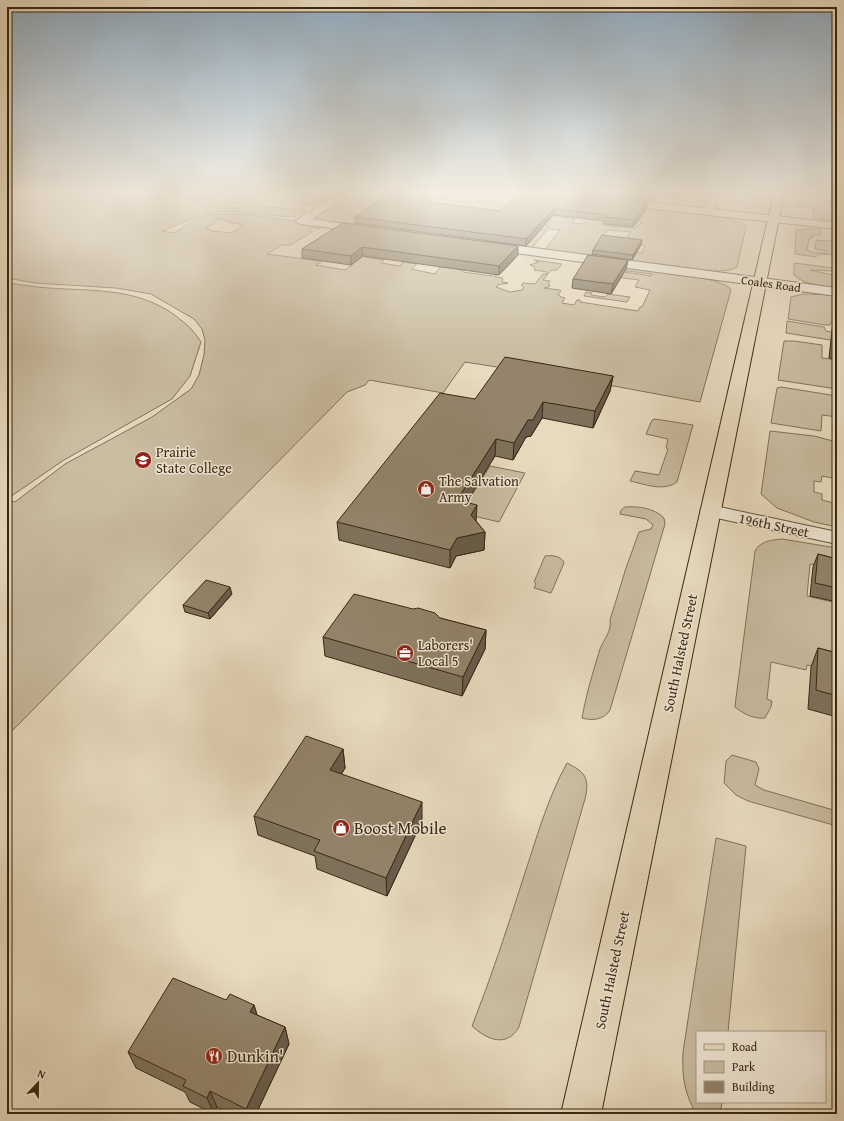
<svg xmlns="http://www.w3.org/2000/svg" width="844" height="1121" viewBox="0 0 844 1121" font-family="'Gentium Book Plus',serif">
<rect width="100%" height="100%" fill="#e7dabe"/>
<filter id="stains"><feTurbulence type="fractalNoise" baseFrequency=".005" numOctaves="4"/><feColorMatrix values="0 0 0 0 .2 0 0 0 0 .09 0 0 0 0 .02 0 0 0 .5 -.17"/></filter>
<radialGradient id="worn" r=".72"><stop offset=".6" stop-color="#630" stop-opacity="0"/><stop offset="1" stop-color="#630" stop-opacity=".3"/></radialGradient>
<g fill="#c9bca1" stroke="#817259" fill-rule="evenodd">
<path d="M7 193H155L174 195 181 193H204L198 198 289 209 298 208 306 210 298 216 291 217 230 211 216 212 203 214 162 231 174 233C185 227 197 217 209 215 240 210 290 221 322 226L319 229 309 227 307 229 312 230V232L291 245H282L267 254 320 261 329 254 350 233 330 231 336 228 387 240 365 257 384 260 381 263 399 266 408 259 409 263 417 264 411 269 435 274 440 267C448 267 459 267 463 272L492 276 503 264H505L495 277 503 278 502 282 508 283 498 285 496 287 510 292 522 290 524 287 521 285 523 283 535 284 543 274H547V272L534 270 535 267 530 265 539 262 534 260 562 264 557 270H551L543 280 550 281 548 284 550 285 549 287 544 288 559 290 561 291 558 294 561 297 565 298 562 303 574 305 577 300H580V302L638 311 640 307H642L650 290 635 287 639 280 615 277 619 271 651 276 652 274 620 270 623 266C641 268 726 277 731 290L700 402 592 382 465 362 443 393 369 380 365 385 347 392 7 736V283C17 284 27 286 37 287 86 292 134 285 176 316 188 326 192 328 201 342L190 376 172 399 64 460 7 499 15 502 65 464 152 417 191 389 199 375 204 355 205 340 202 329 194 319 151 294 116 288 35 283 7 278ZM217 219 225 220 227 222 244 225 231 233 213 231 206 228 217 221ZM324 260 352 264V265L345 270 316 265Z"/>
<polygon points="318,193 337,193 317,204 302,204 303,202"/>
<path d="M351 193H424L427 196 442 198 449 193H521L591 201 548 215 575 219 572 223 583 224 591 216 609 217 603 225 634 228 643 222 635 220 643 207C659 209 742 215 746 227L737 267C723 279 625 261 602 258L609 249 642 253 645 245 624 242 631 232 609 230 603 235H605L591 256 544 251 560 230 548 229 546 225 525 222 516 237 532 239 541 229 547 230 532 248 459 240 461 228 448 237 368 227V224C353 223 330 228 316 217V213Z"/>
<polygon points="798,193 837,193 837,221 814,218 813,208 797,207"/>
<polygon points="806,229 821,229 820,232 821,233 819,235 813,235 812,238 809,239 807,250 814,253 827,253 827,251 815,249 816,240 827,241 830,240 837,241 837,255 818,254 816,257 795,254 796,230"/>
<path d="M794 263 834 268V271L810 270 837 276V288C824 286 804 285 794 275Z"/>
<polygon points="586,292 592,293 591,295 605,297 608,294 630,297 627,302 584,296"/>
<polygon points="803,294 837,295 837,322 832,321 830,325 825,325 788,319 791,297"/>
<polygon points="787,321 824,327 826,331 837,333 837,341 786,333"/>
<polygon points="784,341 794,341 822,345 822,358 837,360 837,389 778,380"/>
<polygon points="781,387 837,396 837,417 822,415 821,431 771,423 777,388"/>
<path d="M655 419 693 425 677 482C664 492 644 484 630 481L635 471 659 475 668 449 666 448 668 439 646 434 652 420Z"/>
<polygon points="770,431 814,436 837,442 837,479 822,476 821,482 814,481 814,492 822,494 822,500 837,504 837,527 814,522 777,508 761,494"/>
<polygon points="490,466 525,473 499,522 461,513"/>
<path d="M625 507C638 506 654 508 664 518L665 524 610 710C604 720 592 721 582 718 586 695 593 672 600 649 604 639 612 631 610 620L626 568 639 532 651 529 653 525 646 519 620 514 621 510Z"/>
<path d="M782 539 837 548V569L810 564 807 596 837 603V672L807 665 806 670 771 662 767 699 772 701 771 707 765 718C753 719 744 714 735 707L736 698 755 551C760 541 772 540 782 539Z"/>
<path d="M545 556C552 555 562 556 564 563L551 593 534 588 536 584 534 582Z"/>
<polygon points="732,755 756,762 759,769 755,785 764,790 837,811 837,826 748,801 736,795 724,783 726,761"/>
<path d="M567 763C585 772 590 778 585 799L519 1027C507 1048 487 1040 472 1026 491 978 507 929 523 879 536 840 547 799 567 763Z"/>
<path d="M716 838 746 846 728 1032H697V1102H722L720 1114H696C684 1091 682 1078 683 1052Z"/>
</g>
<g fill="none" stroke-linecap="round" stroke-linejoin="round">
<g stroke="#64543c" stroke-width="2">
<g id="minor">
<polygon points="340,193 352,193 312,219 367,227 371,228 373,230 371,232 367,233 301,224 295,221"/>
<polygon points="711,193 721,193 713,209 837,223 837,229 618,205 613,202 618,199 703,208"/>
<polygon points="489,242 837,288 837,296 485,249 483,246 485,243"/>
<polygon points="710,505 837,532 837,544 703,515 700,511 703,507"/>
</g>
</g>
<g stroke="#392711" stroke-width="2">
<polygon id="major" points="774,193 784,193 601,1114 561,1114"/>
</g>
<use href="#minor" fill="#efe7d5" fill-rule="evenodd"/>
<use href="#major" fill="#e7dabe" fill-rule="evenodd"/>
</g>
<g fill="#7e725c" stroke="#392711">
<polygon points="574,193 679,193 677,197 657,194 652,201"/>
<polygon points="431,199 431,203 500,211 647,203 646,210 633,227 604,224 604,221 553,215 526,246 355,223 355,217"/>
<polygon points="343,223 518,255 499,275 363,256 351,265 302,258 302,249"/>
<polygon points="641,245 632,260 592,254 593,250"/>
<polygon points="837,248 837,275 836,275"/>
<polygon points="628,260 626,269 611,294 572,288 573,279"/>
<polygon points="836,311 837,311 837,359 829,358 833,321"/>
<polygon points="613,376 610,391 593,428 542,418 531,436 526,437 513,460 495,456 466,502 476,521 485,532 484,550 456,556 450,568 339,540 337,522 475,399"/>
<polygon points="818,554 837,559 837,602 810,596 813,567"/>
<polygon points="232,594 210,619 185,612 183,605"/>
<polygon points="440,618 486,630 485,649 462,696 325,656 323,637"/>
<polygon points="818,648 837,653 837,717 808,709 811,667"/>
<polygon points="343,749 345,768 341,774 422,821 387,896 317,869 315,856 258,835 254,816"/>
<polygon points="226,1000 254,1005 257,1015 285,1027 289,1044 256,1114 231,1114 217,1107 214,1114 190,1102 185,1092 136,1068 128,1052"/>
</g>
<g fill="#675c4b" stroke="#392711">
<polygon points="654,193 657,193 657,194 652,201 653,195"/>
<polygon points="647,203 646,210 633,227 634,220"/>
<polygon points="554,209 553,215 526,246 526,239"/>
<polygon points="642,240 641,245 632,260 633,255"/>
<polygon points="518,246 518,255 499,275 499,266"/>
<polygon points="362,247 363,256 351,265 351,256"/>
<polygon points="628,260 626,269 611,294 613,284"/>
<polygon points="613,376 610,391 593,428 595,411"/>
<polygon points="543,402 542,418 531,436 526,437 513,460 514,443 528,420"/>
<polygon points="496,439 495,456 457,518 457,500"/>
<polygon points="477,505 476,523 471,515"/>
<polygon points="485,532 484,550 456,556 450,568 450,550 457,538"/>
<polygon points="230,587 232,594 210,619 208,613"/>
<polygon points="486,630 485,649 462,696 463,677"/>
<polygon points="343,749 345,768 333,789 330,770"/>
<polygon points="422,802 422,821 387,896 386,878"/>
<polygon points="254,1005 259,1022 250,1012"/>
<polygon points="285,1027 289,1044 256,1114 248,1114 246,1109"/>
<polygon points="210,1091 217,1107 214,1114 207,1098"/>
</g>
<g fill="#93846b" stroke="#392711">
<polygon points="521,193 551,193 647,203 634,220 605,217 607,215 554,209 526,239 355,217 389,194 431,199 427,202 500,211"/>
<polygon points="634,193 654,193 653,195"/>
<polygon points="343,223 518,246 499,266 362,247 351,256 302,249"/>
<polygon points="602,235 642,240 633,255 593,250"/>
<polygon points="588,255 628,260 613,284 573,279"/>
<polygon points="836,311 837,311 837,348 833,348"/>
<polygon points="505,357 613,376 595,411 543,402 533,420 528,420 514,443 496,439 457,500 477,505 471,515 485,532 457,538 450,550 337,522 440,393 475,399"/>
<polygon points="818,554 837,559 837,588 815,583"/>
<polygon points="206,580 230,587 208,613 183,605"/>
<polygon points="354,594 413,609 418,608 435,613 440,618 486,630 463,677 323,637"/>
<polygon points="818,648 837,653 837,696 816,690"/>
<polygon points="306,736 343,749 330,770 422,802 386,878 314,851 320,840 254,816"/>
<polygon points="173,978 226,1000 230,994 254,1005 250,1012 285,1027 246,1109 210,1091 207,1098 183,1086 186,1080 128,1052"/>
</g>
<linearGradient id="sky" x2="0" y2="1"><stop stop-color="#90abc0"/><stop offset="0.55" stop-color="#f4eee2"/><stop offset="1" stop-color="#f4eee2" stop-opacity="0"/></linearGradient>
<rect width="844" height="350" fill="url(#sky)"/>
<defs>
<g id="university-disc" transform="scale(0.9)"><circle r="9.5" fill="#8f2418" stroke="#efe7d5"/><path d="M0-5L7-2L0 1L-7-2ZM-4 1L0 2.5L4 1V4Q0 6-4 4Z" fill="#fff"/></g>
<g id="shop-disc" transform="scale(0.9)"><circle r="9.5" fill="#8f2418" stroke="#efe7d5"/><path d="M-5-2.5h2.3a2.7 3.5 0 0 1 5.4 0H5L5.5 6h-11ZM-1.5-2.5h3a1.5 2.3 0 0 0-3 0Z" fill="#fff"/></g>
<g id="office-disc" transform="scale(0.9)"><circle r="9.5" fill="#8f2418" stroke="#efe7d5"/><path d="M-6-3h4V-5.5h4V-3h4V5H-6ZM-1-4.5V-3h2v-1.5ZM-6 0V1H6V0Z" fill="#fff"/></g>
<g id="restaurant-disc" transform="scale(0.9)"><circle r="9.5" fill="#8f2418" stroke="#efe7d5"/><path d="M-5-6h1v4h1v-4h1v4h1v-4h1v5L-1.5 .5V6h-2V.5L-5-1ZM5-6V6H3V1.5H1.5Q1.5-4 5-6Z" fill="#fff"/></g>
</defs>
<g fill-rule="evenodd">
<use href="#university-disc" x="143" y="460"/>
<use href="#shop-disc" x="426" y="489"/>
<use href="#office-disc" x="405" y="653"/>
<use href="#shop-disc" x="341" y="828"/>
<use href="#restaurant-disc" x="214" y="1056"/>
</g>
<g text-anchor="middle" stroke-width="3" stroke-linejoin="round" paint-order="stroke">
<g font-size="12" fill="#392711" stroke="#efe7d5">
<text transform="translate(771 284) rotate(8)" y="4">Coales Road</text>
</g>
<g font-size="14" fill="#392711" stroke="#efe7d5" text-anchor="start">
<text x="156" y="457">Prairie<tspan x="156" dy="16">State College</tspan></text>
<text x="439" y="486">The Salvation<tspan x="439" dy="16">Army</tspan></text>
<text x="418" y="650">Laborers'<tspan x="418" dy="16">Local 5</tspan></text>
</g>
<g font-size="14" fill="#392711" stroke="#efe7d5">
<text transform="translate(774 525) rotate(12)" y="5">196th Street</text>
<text transform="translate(680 653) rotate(-78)" y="5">South Halsted Street</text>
<text transform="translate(612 970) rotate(-78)" y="5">South Halsted Street</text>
</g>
<g font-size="17" fill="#392711" stroke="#efe7d5" text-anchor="start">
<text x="354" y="834">Boost Mobile</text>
<text x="227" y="1062">Dunkin'</text>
</g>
</g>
<rect width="844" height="1121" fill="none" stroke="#e7dabe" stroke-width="24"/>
<rect x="8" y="8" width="828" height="1105" fill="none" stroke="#392711" stroke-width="2"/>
<rect x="12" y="12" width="820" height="1097" fill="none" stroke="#392711"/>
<rect x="696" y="1031" width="130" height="72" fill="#efe7d5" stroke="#a69a87"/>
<rect x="704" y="1044" width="20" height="6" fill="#e7dabe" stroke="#a69a87"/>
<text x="732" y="1051" font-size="12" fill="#392711">Road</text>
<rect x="704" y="1061" width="20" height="12" fill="#c9bca1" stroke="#a69a87"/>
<text x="732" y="1071" font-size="12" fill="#392711">Park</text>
<rect x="704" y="1081" width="20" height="12" fill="#93846b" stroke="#a69a87"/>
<text x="732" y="1091" font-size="12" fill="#392711">Building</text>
<g transform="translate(38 1083) rotate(22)" stroke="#efe7d5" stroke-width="3" paint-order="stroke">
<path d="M0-3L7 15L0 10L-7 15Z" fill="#392711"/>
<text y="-6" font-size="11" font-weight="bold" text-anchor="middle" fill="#392711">N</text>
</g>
<rect width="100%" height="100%" filter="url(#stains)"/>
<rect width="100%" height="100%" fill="url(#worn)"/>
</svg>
